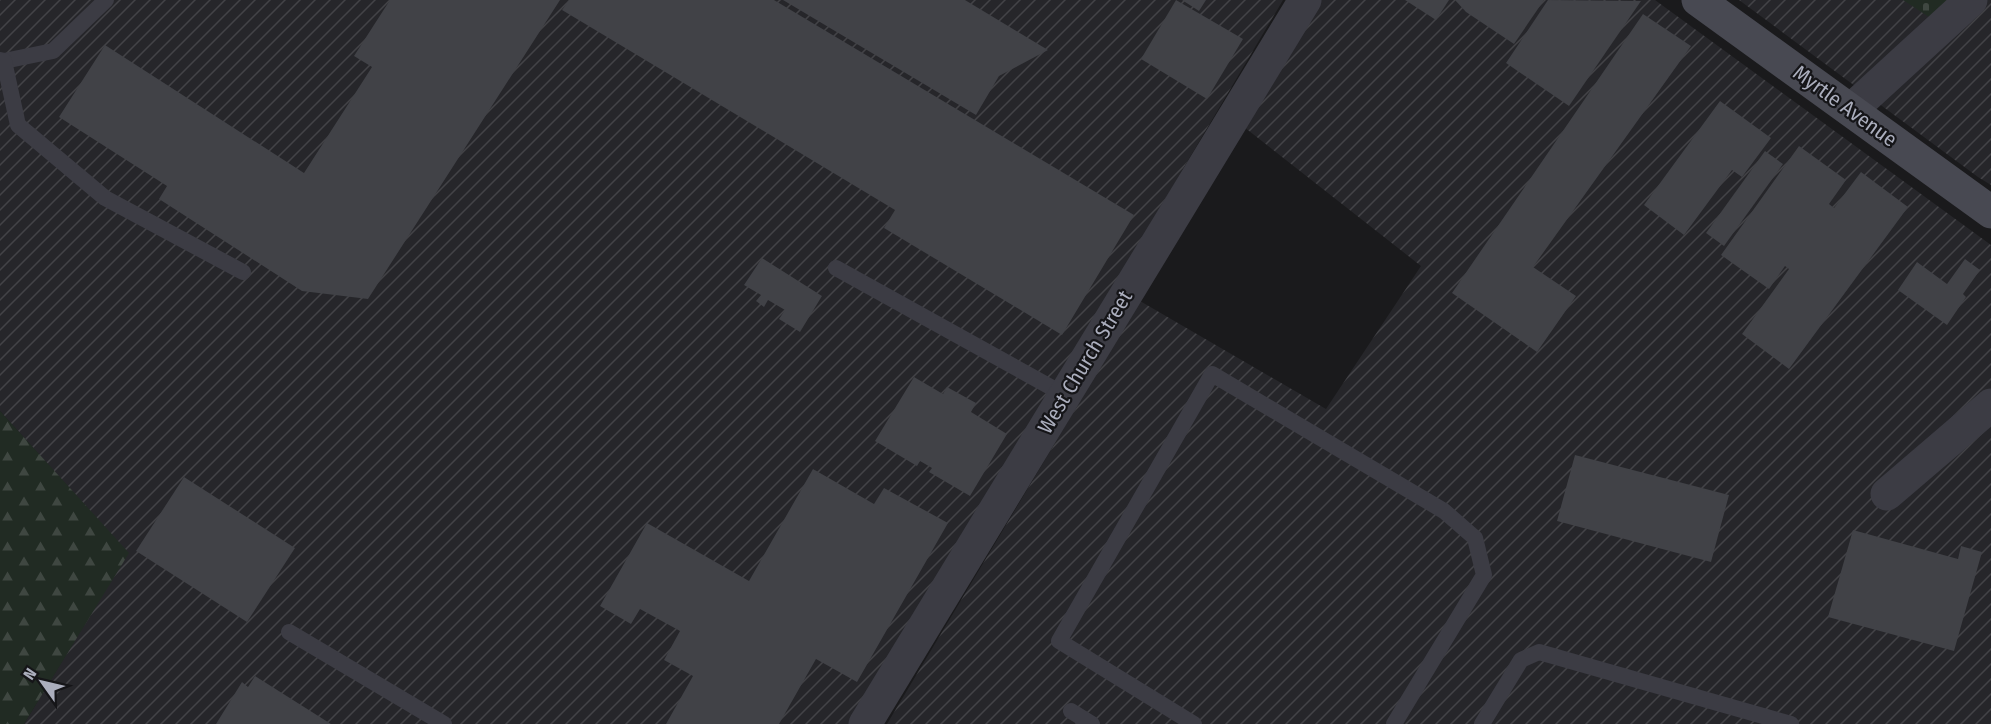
<svg xmlns="http://www.w3.org/2000/svg" width="1991" height="724" viewBox="0 0 1991 724" font-family="'Fira Sans Condensed',sans-serif">
<defs>
<pattern id="industrial-furrows" width="10" height="10" patternUnits="userSpaceOnUse" patternTransform="scale(1.5)"><rect width="10" height="10" fill="#26262a"/><path d="M-1 1l2-2M0 10L10 0M9 11l2-2" fill="none" stroke="#434347"/></pattern>
<pattern id="forest-firs" width="22" height="20" patternUnits="userSpaceOnUse" patternTransform="scale(1.5)"><rect width="22" height="20" fill="#212b23"/><path d="M5 1l3.5 6h-7zM16 11l3.5 6h-7z" fill="#3f4741"/></pattern>
<pattern id="cemetery-stones" width="16" height="16" patternUnits="userSpaceOnUse" patternTransform="scale(1.5)"><rect width="16" height="16" fill="#212b23"/><path d="M2 7V4a2 2 0 0 1 4 0v3zM10 15v-3a2 2 0 0 1 4 0v3z" fill="#3f4741"/></pattern>
</defs>
<rect width="100%" height="100%" fill="#1a1a1c"/>
<g fill="url(#industrial-furrows)">
<polygon points="0,0 1283,0 1151,223 850,724 24,724 128,553 0,411"/>
<polygon points="1321,0 1655,0 1991,245 1991,724 887,724 1140,301 1326,409 1421,266 1244,127"/>
<polygon points="1739,0 1991,0 1991,185 1978,177"/>
</g>
<polygon fill="url(#forest-firs)" points="0,411 129,553 24,724 0,724"/>
<polygon fill="url(#cemetery-stones)" points="1903,0 1948,0 1929,17"/>
<g fill="#414247">
<polygon points="390,0 560,0 368,299 302,291 159,199 167,186 59,117 105,45 304,173 372,67 354,56"/>
<polygon points="569,0 774,0 1134,215 1062,335 884,228 895,210 562,10"/>
<polygon points="783,0 965,0 1048,50 999,76 976,115"/>
<polygon points="1176,0 1243,39 1207,99 1141,59"/>
<polygon points="1182,0 1206,0 1199,11"/>
<polygon points="1405,0 1449,0 1436,20"/>
<polygon points="1455,0 1544,0 1514,44 1466,12"/>
<polygon points="1548,0 1641,1 1569,106 1506,63"/>
<polygon points="1643,14 1691,46 1533,267 1576,296 1537,352 1452,293"/>
<polygon points="1720,101 1771,138 1742,177 1732,170 1684,235 1644,205"/>
<polygon points="1799,146 1846,180 1829,204 1834,208 1861,172 1908,207 1789,369 1742,334 1789,269 1785,266 1769,289 1721,255"/>
<polygon points="1765,151 1783,164 1724,246 1706,233"/>
<polygon points="762,258 822,296 800,332 779,319 785,310 768,300 764,307 756,301 761,295 744,285"/>
<polygon points="1965,259 1980,270 1963,294 1966,297 1947,325 1898,290 1917,262 1947,284"/>
<polygon points="914,377 943,394 947,387 976,403 971,412 1007,434 970,496 929,472 932,468 920,461 917,466 875,441"/>
<polygon points="1575,455 1729,495 1711,562 1557,521"/>
<polygon points="813,469 874,504 884,488 948,523 857,682 816,659 779,724 666,724 693,676 664,660 680,631 640,609 631,624 600,606 647,523 749,581"/>
<polygon points="184,477 295,548 247,622 136,551"/>
<polygon points="1853,530 1958,559 1961,546 1982,552 1954,651 1828,617"/>
<polygon points="255,676 331,724 216,724 242,682 248,687"/>
</g>
<g fill="none" stroke-linecap="round" stroke-linejoin="round">
<g stroke="#3c3c44" stroke-width="16">
<polyline points="0,60 4,61 53,51 106,0"/>
<polyline points="4,61 18,125 105,198 243,272"/>
<polyline points="836,268 1065,395"/>
<polyline points="289,632 444,724"/>
<polyline points="1071,711 1092,724"/>
<polyline points="1194,724 1059,641 1212,374 1444,511 1475,538 1484,575 1394,724"/>
<polyline points="1482,724 1521,660 1539,652 1791,724"/>
</g>
<g stroke="#3c3c44" stroke-width="33">
<polyline points="1851,110 1971,0"/>
<polyline points="1887,494 1991,405"/>
</g>
<polyline stroke="#3c3c44" stroke-width="33" points="865,724 1305,0"/>
<polyline stroke="#484952" stroke-width="33" points="1698,0 1991,212"/>
</g>
<g text-anchor="middle" stroke-width="4.5" stroke-linejoin="round" paint-order="stroke">
<g font-size="21" fill="#abaebd" stroke="#151518">
<text transform="translate(1845 106) rotate(36)" y="7">Myrtle Avenue</text>
<text transform="translate(1085 362) rotate(-59)" y="7">West Church Street</text>
</g>
</g>
<g transform="translate(42 682) rotate(304)" stroke="#151518" stroke-width="4.5" paint-order="stroke">
<path d="M0-4.5L10 22L0 15L-10 22Z" fill="#abaebd"/>
<text y="-9" font-size="16" font-weight="bold" text-anchor="middle" fill="#abaebd">N</text>
</g>
</svg>
